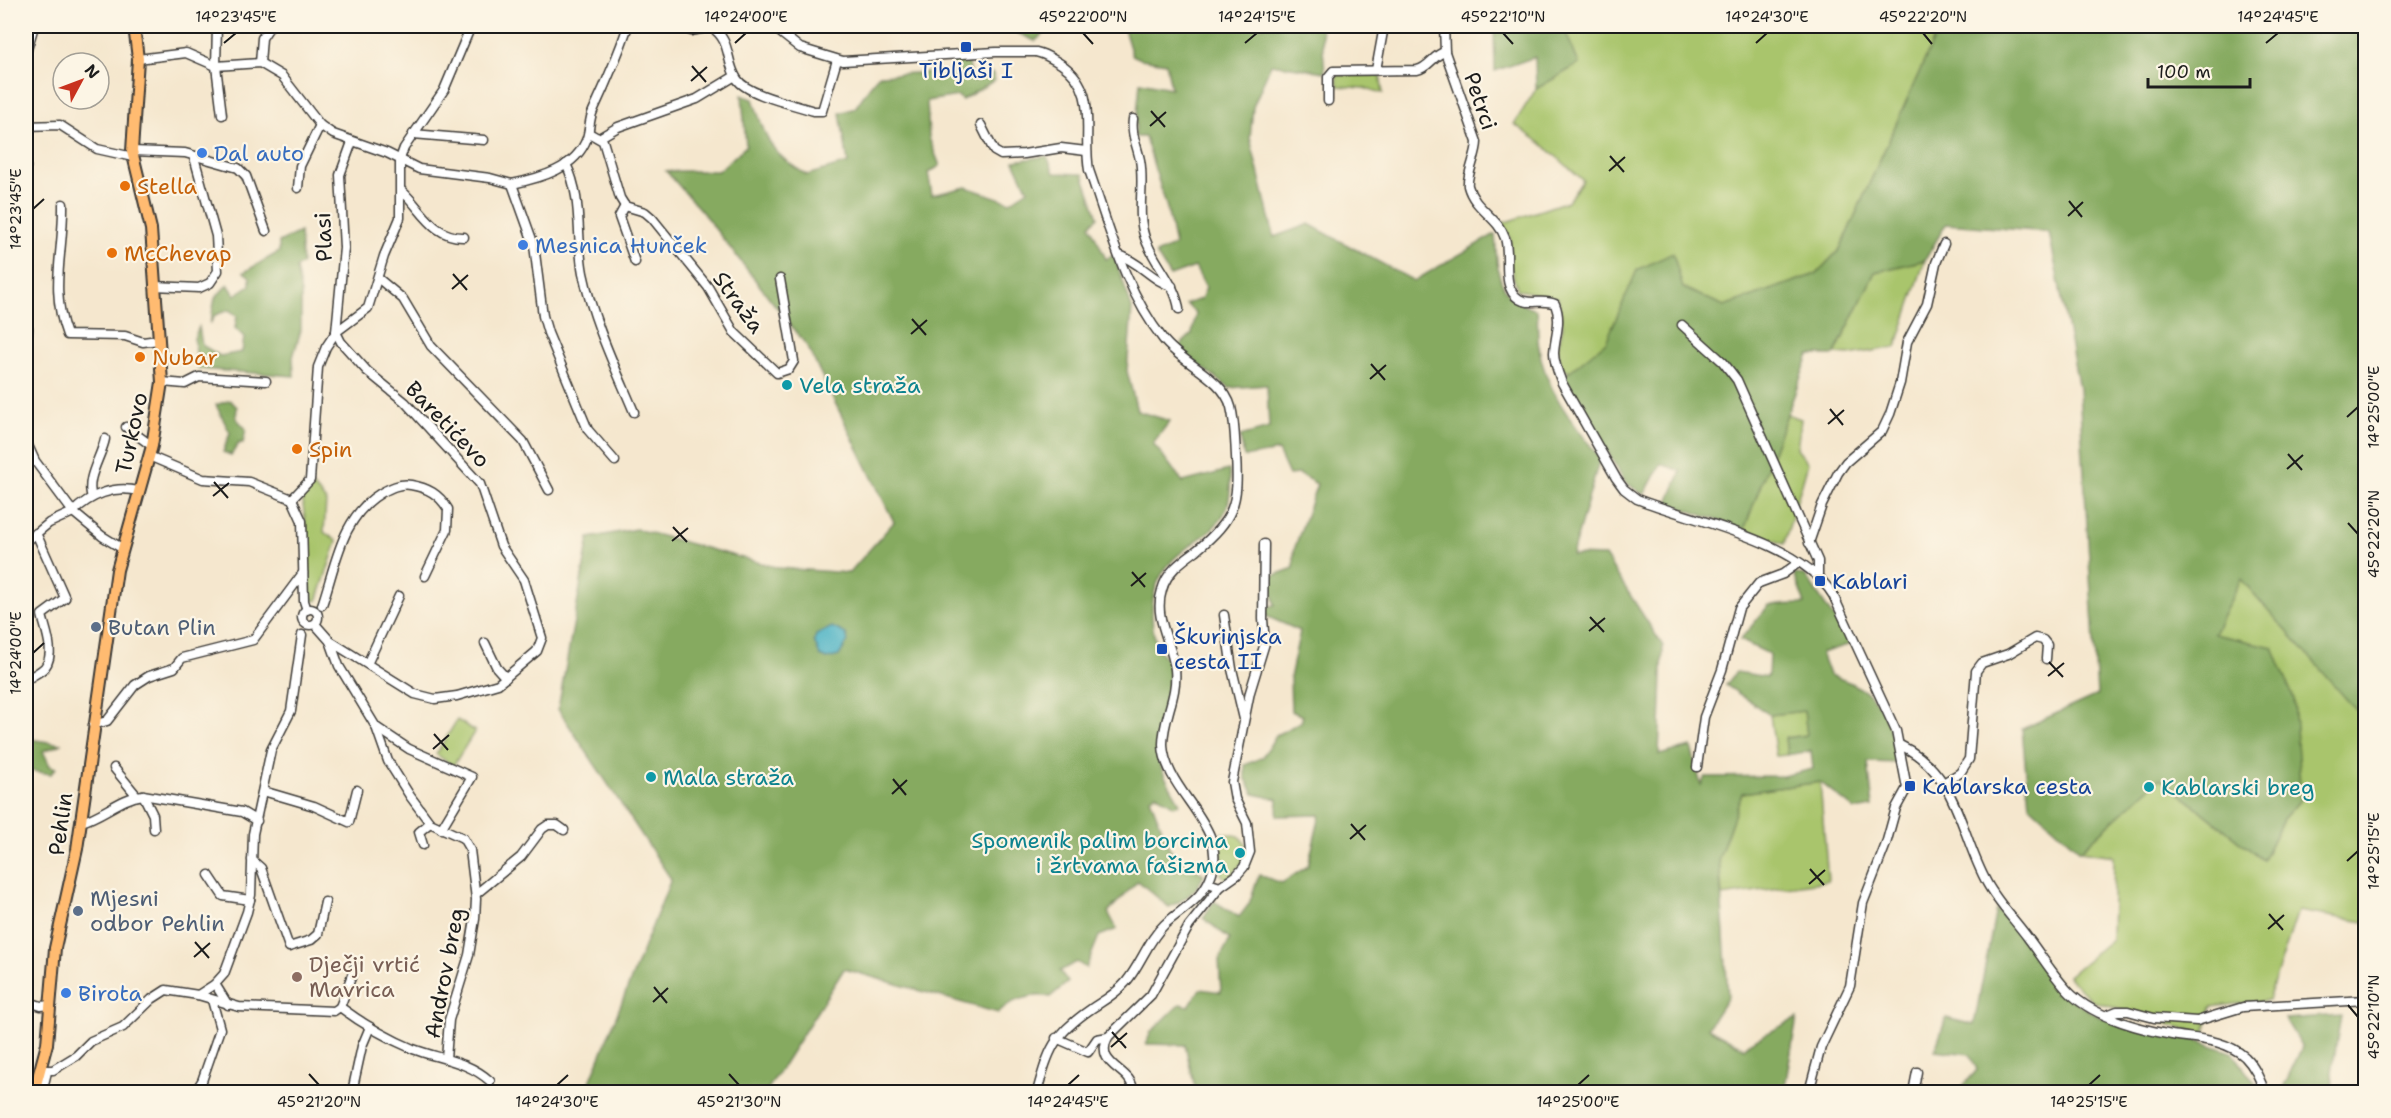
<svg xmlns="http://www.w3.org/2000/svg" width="2391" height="1118" viewBox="0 0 2391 1118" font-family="'Shantell Sans',sans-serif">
<rect width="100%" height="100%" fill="#fcf5e5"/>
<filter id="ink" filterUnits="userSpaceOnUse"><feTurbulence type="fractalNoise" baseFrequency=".0167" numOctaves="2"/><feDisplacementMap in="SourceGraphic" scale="12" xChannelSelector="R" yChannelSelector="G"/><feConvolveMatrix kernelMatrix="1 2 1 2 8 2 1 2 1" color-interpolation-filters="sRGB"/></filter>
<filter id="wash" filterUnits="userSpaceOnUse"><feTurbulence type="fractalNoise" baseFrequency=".008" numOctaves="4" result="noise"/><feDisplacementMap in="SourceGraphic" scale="24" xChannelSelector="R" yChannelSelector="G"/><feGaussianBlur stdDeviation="1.35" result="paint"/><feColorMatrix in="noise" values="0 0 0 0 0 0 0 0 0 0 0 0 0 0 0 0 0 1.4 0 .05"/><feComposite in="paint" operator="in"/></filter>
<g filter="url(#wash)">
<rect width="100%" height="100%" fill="#f5e7ce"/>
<g fill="#a9c56c" stroke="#627044" stroke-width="1.5">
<polygon points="1563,26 1940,26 1840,249 1816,274 1724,306 1683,288 1597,381 1560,367 1558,347 1563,326 1558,298 1518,290 1510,267 1510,238 1500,224 1568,201 1583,180 1542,144 1514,124 1536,89 1579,64"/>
<polygon points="1336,75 1380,75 1383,93 1363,88 1338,86"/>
<polygon points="1925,260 1896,347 1849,355 1835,354 1875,272"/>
<polygon points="1787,414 1801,419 1797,449 1808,463 1784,544 1744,530"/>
<polygon points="314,487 326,501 324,532 337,541 317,601 310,599 306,526 302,498 306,490"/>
<polygon points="2241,579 2356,709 2365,704 2365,922 2298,911 2268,1000 2211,1007 2205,1035 2092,1001 2068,976 2112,939 2114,856 2080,851 2160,778 2263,860 2283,819 2301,799 2214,634"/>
<polygon points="1804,711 1807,735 1785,738 1787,755 1776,756 1770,715"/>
<polygon points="457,720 475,731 453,766 436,754"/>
<polygon points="1820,782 1828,881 1722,896 1719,858 1742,793"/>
<polygon points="1223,833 1239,836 1247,846 1245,860 1227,880 1221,875 1222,859 1219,837"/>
</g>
<g fill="#86aa60" stroke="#51633e" stroke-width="1.5">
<polygon points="1003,26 1071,26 1046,32 1035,41"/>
<path d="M1123 26H1321L1325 72 1271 64 1253 107 1250 138 1274 237 1309 224 1414 281 1495 234C1498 271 1495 299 1537 310 1538 322 1537 335 1539 348 1545 390 1575 426 1600 458L1572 555 1605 556 1663 646 1659 755 1691 747 1701 785 1705 777 1783 776 1813 769 1811 751 1787 755 1785 738 1807 735 1804 711 1770 715 1726 685 1736 672 1768 677 1769 654 1740 640 1769 605 1805 604 1794 574 1805 575 1851 644 1821 653 1829 675C1884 691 1884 713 1901 763L1868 762 1873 807 1855 810 1820 782 1742 793 1719 858 1728 997 1708 1028 1744 1048 1750 1042 1797 1018 1784 1092H1196L1185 1045 1146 1044 1151 1032 1180 1004 1189 1006 1200 989 1221 992 1219 960 1230 939 1203 918 1214 901 1239 917 1249 904 1259 875 1282 883 1308 866 1320 815 1277 816 1278 799 1254 794 1245 777V765L1263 757 1276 735 1301 722 1303 716 1291 711 1290 678 1300 631 1266 616V607L1275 605 1269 577 1294 568V550L1317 484 1299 474 1289 475 1278 451 1244 457 1240 436 1269 428 1267 385 1229 388 1177 348 1192 334 1196 313 1186 304 1201 299 1206 288 1195 267 1170 276 1156 254 1175 245 1167 208 1145 137H1136L1135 135 1140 82 1171 88 1166 63 1141 59 1132 55Z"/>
<polygon points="1494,26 1563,26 1579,64 1536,89 1535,57 1495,71"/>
<polygon points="1940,26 2365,26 2365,704 2356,710 2241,579 2214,634 2273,647 2294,699 2301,799 2283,819 2263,860 2160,778 2080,851 2029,805 2022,729 2097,695 2079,389 2049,232 1946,224 1925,260 1875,272 1834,355 1809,355 1744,530 1668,503 1681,471 1661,464 1644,495 1625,482 1564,376 1606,342 1637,270 1673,253 1683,288 1724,306 1816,274 1840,249"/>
<path d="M951 59 968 61 973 82 992 73 995 80 962 100 958 96 927 101 929 138 940 166 928 173 932 195 966 187 1010 202 1028 190 1014 161 1047 156 1054 173 1083 174 1098 217 1090 225 1106 259 1114 255 1132 308 1127 371 1137 411 1170 421 1153 443 1183 482 1229 470C1240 541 1179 533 1158 582 1150 599 1150 631 1159 649 1161 654 1168 658 1169 664 1174 692 1157 717 1157 744 1156 766 1170 785 1180 803L1174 806 1156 794 1150 798 1170 850 1204 875C1196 892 1186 899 1169 907L1138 881 1108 912 1117 929 1099 936 1086 968 1077 962 1060 971 1068 982 1050 997C1033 993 1010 1000 998 1013L844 969 766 1092H586L671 879 558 709 589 538 636 529 779 568 849 573 894 522 807 346 702 212 666 171H718L746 146 742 95 753 99C767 140 768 152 807 175L848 163 840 113 855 108 878 75 953 71Z"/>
<polygon points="300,232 302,264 296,268 301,294 301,330 293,357 294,376 198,369 194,338 199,327 202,345 220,356 242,352 244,337 235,328 237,316 229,310 215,315 210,324 215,298 228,284 235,295 250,285 250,277 244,272 279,252 279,242"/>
<polygon points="230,400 237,407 236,418 246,429 243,443 239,443 231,455 223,452 230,433 216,405"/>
<polygon points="26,735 29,739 62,744 43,751 50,766 56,768 51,774 26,770"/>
<polygon points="1996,909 2019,930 2072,1000 2100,1017 2203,1042 2233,1053 2262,1092 1961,1092 1963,1086 1977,1070 1970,1054 1935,1050 1946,1018 1974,1025"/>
<polygon points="2341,1015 2332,1072 2333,1086 2365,1087 2365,1092 2281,1092 2302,1047 2285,1019"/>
</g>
<polygon fill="#46b1c4" stroke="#316670" stroke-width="1.5" points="832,627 846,634 848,641 839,656 827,659 820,656 814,641 816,635"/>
</g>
<g filter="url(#ink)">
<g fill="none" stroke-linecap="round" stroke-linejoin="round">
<g stroke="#3d3a37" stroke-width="11">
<g id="minor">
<polyline points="217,26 216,66 222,115"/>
<path d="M679 26 691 31 711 27C732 40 725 61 737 79 747 95 796 105 814 111H822L837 60"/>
<path d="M772 26 800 48 843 61 996 52H1036C1046 54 1052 59 1061 64 1100 90 1082 131 1089 170 1109 227 1125 291 1163 339 1182 364 1223 377 1231 407 1235 423 1235 440 1236 456 1239 504 1234 519 1197 550 1182 561 1167 571 1162 590 1153 618 1172 643 1175 669 1178 696 1163 718 1163 744 1164 793 1232 826 1210 878 1201 900 1182 909 1165 924 1148 940 1141 964 1126 982 1116 994 1103 1001 1091 1009 1053 1035 1049 1049 1037 1092"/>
<path d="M1444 26 1445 52 1477 142C1477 155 1466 176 1468 186 1474 209 1498 217 1505 238 1511 256 1500 287 1519 299 1530 306 1543 298 1555 304 1562 321 1555 336 1554 353 1554 363 1558 373 1562 383L1616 478 1624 489 1637 499C1695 522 1799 540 1833 595L1896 731 1907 788 1896 808 1886 844 1863 903 1850 986 1821 1047 1809 1092"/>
<polyline points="26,53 34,26"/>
<polyline points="138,59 186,53 216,66 260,63 282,76 320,125 333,134 387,153 419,169 490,178 512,184"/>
<polyline points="260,63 262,38 270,26"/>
<polyline points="1376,70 1384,26"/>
<path d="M1328 101V77L1333 71 1417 70C1429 68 1434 54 1445 52"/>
<path d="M1133 119C1131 135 1137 145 1140 160 1145 186 1136 212 1145 238 1154 264 1175 282 1179 309"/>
<polyline points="981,125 994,151 1001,155 1024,154 1061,148 1086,151"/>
<polyline points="26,126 60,125 97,149 133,157"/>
<polyline points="589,133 603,141 620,198 625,206"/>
<polyline points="413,134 484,140"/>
<polyline points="599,138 618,127 697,99 735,76"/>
<polyline points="132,151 185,153 238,168 246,176 266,231"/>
<path d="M566 164C583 198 576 237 583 273 593 321 615 367 634 412"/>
<polyline points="26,166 26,167"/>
<polyline points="512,184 534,245 543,316 548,333 588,430 615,461"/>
<path d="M512 184C540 178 576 169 587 138 590 129 589 120 593 111 606 83 618 55 628 26"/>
<polyline points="298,188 300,166 320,125"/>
<path d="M402 191C423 210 433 238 464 237"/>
<path d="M63 204C64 252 49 288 67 335L125 336 143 342 158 340"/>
<polyline points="625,206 645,212 652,218 708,287 734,332 777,373 789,369 794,361 780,279"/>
<polyline points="625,206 619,217 635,262"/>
<path d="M1119 255C1140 262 1154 282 1172 286"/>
<polyline points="379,279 403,299 431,346 523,441 549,490"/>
<polyline points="154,286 199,288 210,283 218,271 216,236 194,157"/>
<polyline points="1682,325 1723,362 1737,380 1818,561 1818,574"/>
<polyline points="26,359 28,328"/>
<polyline points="162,382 185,384 199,377 266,381"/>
<polyline points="126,427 152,446"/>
<path d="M26 441 35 461 73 512C90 495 114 485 138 491"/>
<polyline points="149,456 203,479 249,482 292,499 310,480 318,367 326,347 336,332 368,308 384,256 400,218 400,159 404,148 444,90 471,26"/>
<path d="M92 497C85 479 101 458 105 439"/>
<polyline points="292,499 302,521 304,601 307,610"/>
<polyline points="26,542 49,523 73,512 102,536 123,549"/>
<polyline points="1809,543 1822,505 1838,473 1846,462 1882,431 1890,414 1900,383 1907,342 1927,304 1936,263 1944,244"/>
<path d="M322 605C336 565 341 517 381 493 390 488 400 483 411 485 428 488 439 494 448 509L447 530 425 576"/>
<circle cx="310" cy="617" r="8"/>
<polyline points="1224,615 1232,669 1244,719"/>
<polyline points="315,624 330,641 415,694 435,699 457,696 498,684 537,651 542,638 524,580 501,546 480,484 405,402 367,371 341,342 336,332 344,248 340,175 352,142"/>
<polyline points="330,641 339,666 376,727 388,761 410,796 430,823 463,838 470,850 476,899 475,919 469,955 449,1020 446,1059"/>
<polyline points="485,643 497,668 506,678"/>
<polyline points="368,662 399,596"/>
<path d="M26 680C31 676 41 672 45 667 56 653 45 629 42 615L65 598 36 533"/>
<polyline points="93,725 107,721 135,685 149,676 174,668 182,658 253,640 303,573"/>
<polyline points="376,727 409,749 472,777 441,829"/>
<path d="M1900 745C1959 773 1959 833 1987 883 1998 903 2014 919 2028 938 2042 956 2055 979 2072 995 2097 1018 2140 1029 2172 1035 2197 1039 2225 1039 2245 1057 2255 1067 2260 1080 2265 1092"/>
<polyline points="1697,767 1704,717 1722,670 1739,608 1759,583 1783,574 1798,563"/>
<polyline points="114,768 137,796"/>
<polyline points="1945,782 1960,773 1969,759 1976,671 1982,663 2008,654 2035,638 2043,640 2047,645 2046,659"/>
<polyline points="263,791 314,806 349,822 357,790"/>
<polyline points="143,795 153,815 154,829"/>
<path d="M81 822C103 816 120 798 143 795L242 812 257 821"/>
<polyline points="423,845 419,832 430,823"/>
<polyline points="252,860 261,868 289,947 311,940 318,934 325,902"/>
<polyline points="209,875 223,896 250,900"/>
<polyline points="1208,883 1220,887 1237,875 1244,867 1250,852 1247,823 1235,799 1232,782 1250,692 1265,643 1263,619 1264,544"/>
<polyline points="476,894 521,857 542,829 548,825 557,825 564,830"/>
<polyline points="215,984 228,1005"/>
<polyline points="198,995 215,984 224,974 247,912 251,895 253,834 271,750 291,711 302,635"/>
<polyline points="26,1001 41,1006 51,1005"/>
<polyline points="340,1007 355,967"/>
<polyline points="2107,1015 2117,1011 2128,1011 2154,1018 2197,1021 2243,1007 2366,1000"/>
<polyline points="1056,1038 1088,1052 1097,1039 1108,1037"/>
<path d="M40 1070H53L76 1056 91 1041 123 1027 152 999 166 990 198 995 239 1007 334 1011 340 1007C363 1024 387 1038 413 1049 440 1059 468 1061 490 1081"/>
<polyline points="42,1092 47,1072"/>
<polyline points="195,1092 202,1081 220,1029 212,1000"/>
<polyline points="352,1092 362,1046 370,1027"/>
<path d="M1133 1092C1134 1068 1093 1067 1108 1037L1151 995 1189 926 1220 887"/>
<polyline points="1913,1092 1917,1072"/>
</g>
</g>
<g stroke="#3d3a37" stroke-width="14">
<polyline id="major" points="34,1092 47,1044 55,948 77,849 117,570 152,446 162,382 151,229 132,151 138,59 134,26"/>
</g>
<use href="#minor" stroke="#fff" stroke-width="8"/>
<use href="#major" stroke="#ffbb71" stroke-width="10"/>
</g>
</g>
<path fill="none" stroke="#1c1c1c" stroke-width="2" d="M1083 33 1093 44M1503 33 1513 44M1923 33 1932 44M224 43 236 33M735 43 746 33M1245 43 1257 33M1756 43 1767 33M2266 43 2278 33M692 66 706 82M691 81 707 67M1151 111 1165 127M1150 126 1166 112M1610 156 1624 172M1609 171 1625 157M2069 201 2082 217M33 209 44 199M2068 216 2083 202M453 274 467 290M452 289 468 275M912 319 926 335M911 334 927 320M1371 364 1385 380M1370 379 1386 365M1830 409 1843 425M2347 417 2358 407M1828 424 1844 410M2288 454 2302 470M2287 469 2303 455M214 482 228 498M213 496 229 483M2348 523 2358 534M673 527 687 542M672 541 688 528M1132 572 1145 587M1131 586 1146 573M1590 617 1604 632M1589 631 1605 618M33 653 44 643M2049 662 2063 677M2048 676 2064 663M434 734 448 750M433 749 449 735M893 779 906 795M892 794 907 780M1351 824 1365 840M1350 839 1366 825M2347 861 2358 851M1810 869 1824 885M1809 884 1825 870M2269 914 2283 930M2268 929 2284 915M195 942 209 958M194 957 210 943M654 987 667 1003M653 1002 668 988M2348 1005 2358 1017M1112 1032 1126 1048M1111 1047 1127 1033M309 1074 319 1085M729 1074 739 1085M557 1085 568 1075M1068 1085 1079 1075M1578 1085 1589 1075M2089 1085 2100 1075"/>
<g fill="#1a4fb4" stroke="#fcf5e5" stroke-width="2">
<rect x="960" y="41" width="12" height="12" rx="3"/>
<rect x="1814" y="575" width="12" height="12" rx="3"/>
<rect x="1156" y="643" width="12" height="12" rx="3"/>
<rect x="1904" y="780" width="12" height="12" rx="3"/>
</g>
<g fill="#3f7fe0" stroke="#fcf5e5" stroke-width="2">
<circle cx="202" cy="153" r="6"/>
<circle cx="523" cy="245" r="6"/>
<circle cx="66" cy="993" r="6"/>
</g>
<g fill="#e8710a" stroke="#fcf5e5" stroke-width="2">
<circle cx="125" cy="186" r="6"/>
<circle cx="112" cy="253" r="6"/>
<circle cx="140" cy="357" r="6"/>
<circle cx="297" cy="449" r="6"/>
</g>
<g fill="#0f9aa8" stroke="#fcf5e5" stroke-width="2">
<circle cx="787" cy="385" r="6"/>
<circle cx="651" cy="777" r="6"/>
<circle cx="2149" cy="787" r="6"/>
<circle cx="1240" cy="853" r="6"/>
</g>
<g fill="#5c6f8a" stroke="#fcf5e5" stroke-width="2">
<circle cx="96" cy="627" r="6"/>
<circle cx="78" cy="911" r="6"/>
</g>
<circle fill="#8d6e63" stroke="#fcf5e5" stroke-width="2" cx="297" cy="977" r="6"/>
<g text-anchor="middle" stroke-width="4.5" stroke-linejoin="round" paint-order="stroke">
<g font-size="22" fill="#164399" stroke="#fcf5e5" text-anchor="start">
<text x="966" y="78" text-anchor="middle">Tibljaši I</text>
<text x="1832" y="589">Kablari</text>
<text x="1174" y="644">Škurinjska<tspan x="1174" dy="25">cesta II</tspan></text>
<text x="1922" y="794">Kablarska cesta</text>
</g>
<g font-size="22" fill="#1c1c1c" stroke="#fcf5e5">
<text transform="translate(1481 101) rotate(71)" y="8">Petrci</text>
<text transform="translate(323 237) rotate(-92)" y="8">Plasi</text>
<text transform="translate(739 302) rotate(54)" y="8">Straža</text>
<text transform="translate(448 424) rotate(46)" y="8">Baretićevo</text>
<text transform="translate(131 433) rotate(-78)" y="8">Turkovo</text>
<text transform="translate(60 824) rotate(-82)" y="8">Pehlin</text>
<text transform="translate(444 973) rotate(-79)" y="8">Androv breg</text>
</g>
<g font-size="22" fill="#366cbe" stroke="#fcf5e5" text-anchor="start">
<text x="214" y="161">Dal auto</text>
<text x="535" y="253">Mesnica Hunček</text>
<text x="78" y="1001">Birota</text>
</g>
<g font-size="22" fill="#c56008" stroke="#fcf5e5" text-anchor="start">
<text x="137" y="194">Stella</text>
<text x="124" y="261">McChevap</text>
<text x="152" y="365">Nubar</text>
<text x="309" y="457">Spin</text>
</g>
<g font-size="22" fill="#0d838f" stroke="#fcf5e5" text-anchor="start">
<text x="799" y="393">Vela straža</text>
<text x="663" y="785">Mala straža</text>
<text x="2161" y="795">Kablarski breg</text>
<text x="1228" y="848" text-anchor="end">Spomenik palim borcima<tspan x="1228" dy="25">i žrtvama fašizma</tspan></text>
</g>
<g font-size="22" fill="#4e5e75" stroke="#fcf5e5" text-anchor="start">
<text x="108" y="635">Butan Plin</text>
<text x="90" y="906">Mjesni<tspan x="90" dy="25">odbor Pehlin</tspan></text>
</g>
<g font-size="22" fill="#785e54" stroke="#fcf5e5" text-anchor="start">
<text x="309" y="972">Dječji vrtić<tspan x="309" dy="25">Mavrica</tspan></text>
</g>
</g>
<rect width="2391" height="1118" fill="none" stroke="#fcf5e5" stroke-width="66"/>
<g transform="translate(81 81) rotate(49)"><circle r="28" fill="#fcf5e5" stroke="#a29e95" stroke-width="1.5"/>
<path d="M0-4.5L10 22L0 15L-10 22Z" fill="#c8321e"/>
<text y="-9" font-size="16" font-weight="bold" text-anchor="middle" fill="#1c1c1c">N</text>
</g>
<path d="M2148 78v9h102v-9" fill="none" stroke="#1c1c1c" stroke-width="3"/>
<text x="2157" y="78" font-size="18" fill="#1c1c1c" stroke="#fcf5e5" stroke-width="4.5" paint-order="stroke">100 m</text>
<rect x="33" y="33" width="2325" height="1052" fill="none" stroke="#1c1c1c" stroke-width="2"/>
<g font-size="15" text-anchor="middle" fill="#1c1c1c">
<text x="236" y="22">14°23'45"E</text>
<text x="746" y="22">14°24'00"E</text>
<text x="1083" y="22">45°22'00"N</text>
<text x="1257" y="22">14°24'15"E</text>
<text x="1503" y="22">45°22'10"N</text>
<text x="1767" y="22">14°24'30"E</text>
<text x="1923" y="22">45°22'20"N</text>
<text x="2278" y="22">14°24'45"E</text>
<text transform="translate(16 209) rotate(-90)" y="5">14°23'45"E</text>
<text transform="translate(2374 407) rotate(-90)" y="5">14°25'00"E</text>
<text transform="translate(2374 534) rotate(-90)" y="5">45°22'20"N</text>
<text transform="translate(16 653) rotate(-90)" y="5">14°24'00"E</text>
<text transform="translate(2374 851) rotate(-90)" y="5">14°25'15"E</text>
<text transform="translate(2374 1017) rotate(-90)" y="5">45°22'10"N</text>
<text x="319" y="1107">45°21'20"N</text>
<text x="557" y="1107">14°24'30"E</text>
<text x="739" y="1107">45°21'30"N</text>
<text x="1068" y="1107">14°24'45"E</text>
<text x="1578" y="1107">14°25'00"E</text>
<text x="2089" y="1107">14°25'15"E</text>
</g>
</svg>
